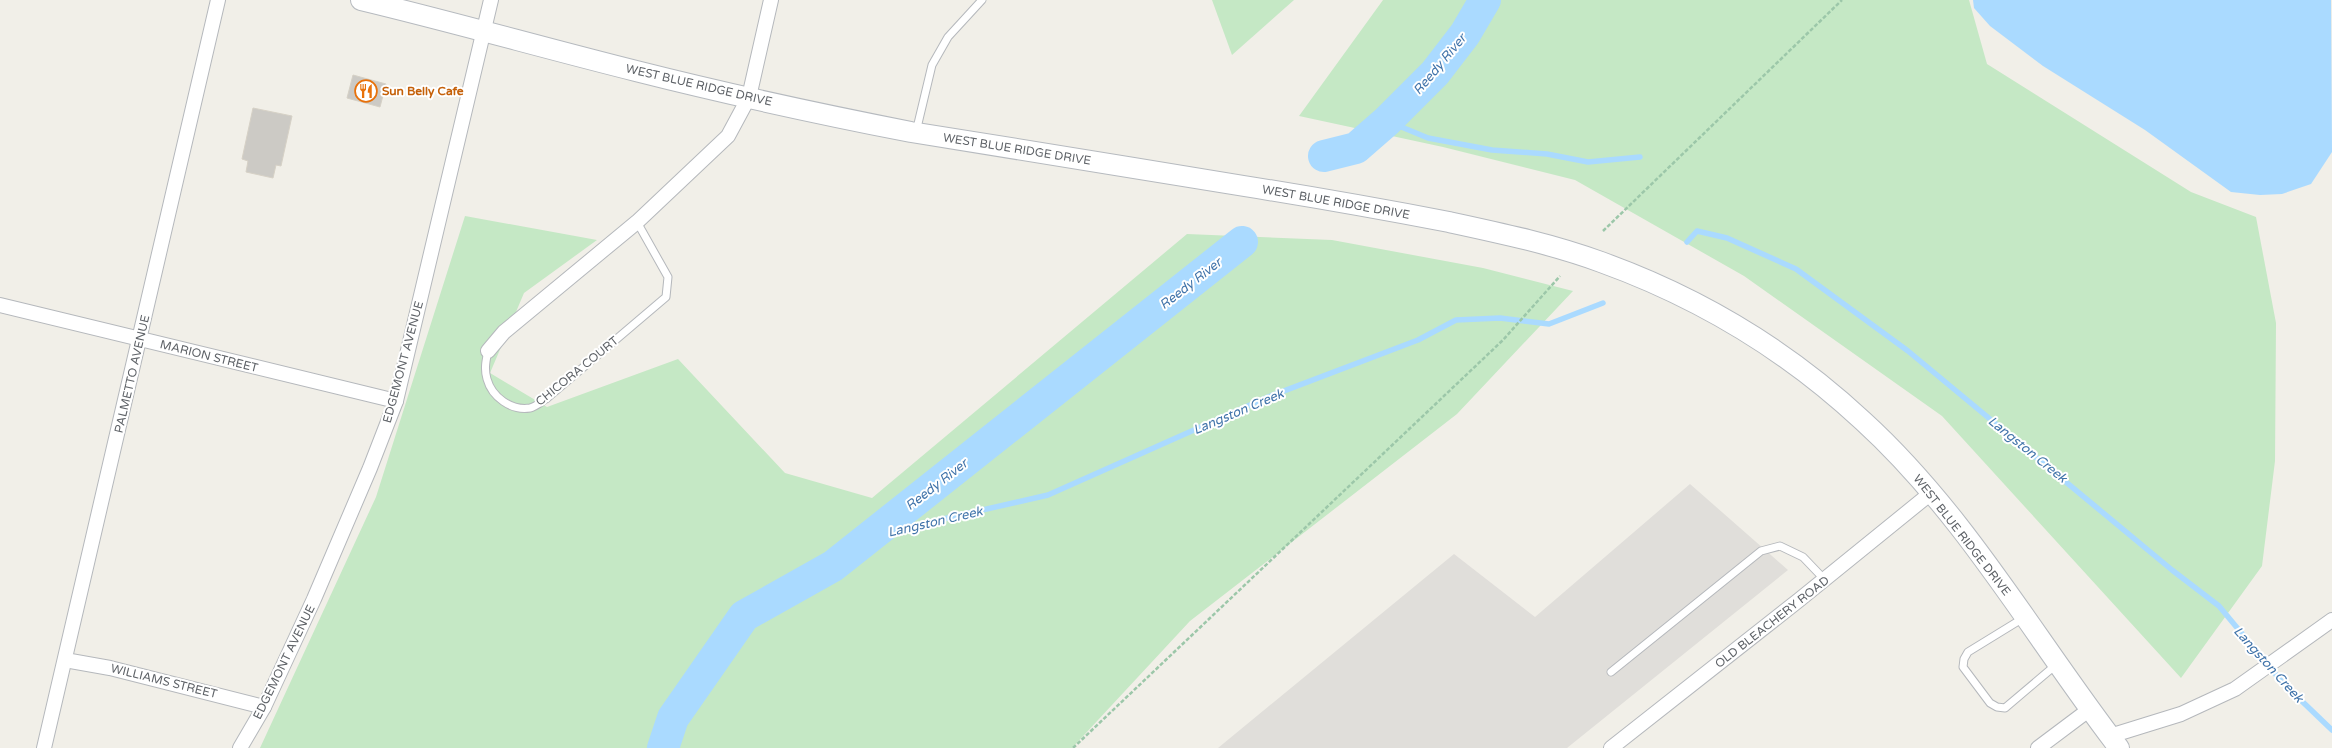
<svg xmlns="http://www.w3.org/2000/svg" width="2332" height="748" viewBox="0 0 2332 748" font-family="'Varela Round',sans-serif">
<rect width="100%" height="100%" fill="#f1efe8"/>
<polygon fill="#e0deda" points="1690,484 1788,570 1567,748 1218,748 1454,554 1535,617"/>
<g fill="#c5e8c5">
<polygon points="1212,0 1294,0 1232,55"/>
<polygon points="1383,0 1969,0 1987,64 2191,192 2256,217 2276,323 2275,461 2262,566 2181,678 1942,416 1744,276 1575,180 1443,147 1299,116"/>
<polygon points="465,216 597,240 524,293 490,373 547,407 678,359 785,473 872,498 1187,234 1332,240 1483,268 1573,291 1457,414 1190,621 1072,748 260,748 376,497"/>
</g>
<polygon fill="#aadaff" points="1973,0 2331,0 2332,152 2311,184 2282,194 2260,195 2231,192 2145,130 2043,66 1990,26 1974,8"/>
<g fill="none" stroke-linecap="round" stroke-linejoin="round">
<g stroke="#aadaff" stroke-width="5.5">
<polyline points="1387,121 1428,138 1492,150 1547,154 1588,162 1640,157"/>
<polyline points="1687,242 1697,231 1727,238 1796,269 1908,351 2172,570 2219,606 2282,682 2332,730"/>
<polyline points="873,535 1048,495 1268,397 1418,340 1456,320 1500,318 1549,324 1603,303"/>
</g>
<g stroke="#aadaff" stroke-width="32">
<polyline points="1324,156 1356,148 1387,121 1435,73 1465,34 1485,0"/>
<polyline points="663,748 673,718 744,616 833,566 1242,242"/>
</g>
</g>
<g fill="#cccac5" stroke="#d6d1c6">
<polygon points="353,75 386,84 380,107 347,98"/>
<polygon points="253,108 292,116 281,166 276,165 273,178 246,172 248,161 242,159"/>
</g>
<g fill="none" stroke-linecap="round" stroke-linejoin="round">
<g stroke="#b5b8bc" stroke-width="9">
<g id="lane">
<polyline points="916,132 932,65 948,37 982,0"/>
<path d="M488 351C486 360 484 369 487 379 492 397 511 411 530 408 535 407 541 402 546 399L666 297 668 277 637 222"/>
<polyline points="2025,617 1968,652 1964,659 1963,667 1990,703 1997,707 2005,708 2057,664"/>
<polyline points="1611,672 1761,551 1780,546 1803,557 1825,580"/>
</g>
</g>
<g stroke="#b5b8bc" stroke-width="16">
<g id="street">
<polyline points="0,305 396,401"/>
<polyline points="488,351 504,332 637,222 728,136 749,97 771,0"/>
<polyline points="65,660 110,668 264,707"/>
<polyline points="2110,736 2181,714 2235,689 2332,620"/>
<polyline points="44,748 218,0"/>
<polyline points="240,748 264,707 314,599 370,468 396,401 491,0"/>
<polyline points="1611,748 1799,600 1931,493"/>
<polyline points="2038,748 2090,709"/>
</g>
</g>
<g stroke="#b6babf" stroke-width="22">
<path id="secondary" d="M361 0C453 22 544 48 636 71 727 94 819 114 911 132 1022 149 1133 168 1244 186 1313 197 1381 209 1449 222 1500 233 1552 244 1601 262 1698 297 1788 351 1863 421 1966 515 2035 639 2119 748"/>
</g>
<g stroke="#9cc7a9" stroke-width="2.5" stroke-dasharray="4 2" stroke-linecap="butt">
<polyline points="1603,231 1842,0"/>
<polyline points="1073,748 1503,340 1560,276"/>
</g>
<use href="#lane" stroke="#fff" stroke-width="7"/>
<use href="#street" stroke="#fff" stroke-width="14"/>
<use href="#secondary" stroke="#fff" stroke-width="20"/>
</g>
<defs>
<g id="restaurant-ring" transform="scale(1.15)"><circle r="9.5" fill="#fff" stroke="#e8710a" stroke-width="1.5"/><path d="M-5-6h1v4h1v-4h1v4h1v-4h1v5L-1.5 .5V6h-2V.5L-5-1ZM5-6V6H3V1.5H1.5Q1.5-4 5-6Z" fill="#e8710a"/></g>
</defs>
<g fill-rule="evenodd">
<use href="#restaurant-ring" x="366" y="91"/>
</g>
<g text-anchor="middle" stroke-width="4" stroke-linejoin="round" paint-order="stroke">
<g font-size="12" fill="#5f6368" stroke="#fff">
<text transform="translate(699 85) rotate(13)" y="4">WEST BLUE RIDGE DRIVE</text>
<text transform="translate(1017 149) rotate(9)" y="4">WEST BLUE RIDGE DRIVE</text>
<text transform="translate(1336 202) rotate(10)" y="4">WEST BLUE RIDGE DRIVE</text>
<text transform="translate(209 356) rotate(14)" y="4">MARION STREET</text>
<text transform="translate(403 362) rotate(-75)" y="4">EDGEMONT AVENUE</text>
<text transform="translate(577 371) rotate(-39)" y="4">CHICORA COURT</text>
<text transform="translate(132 374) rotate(-77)" y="4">PALMETTO AVENUE</text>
<text transform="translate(1962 535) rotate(52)" y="4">WEST BLUE RIDGE DRIVE</text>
<text transform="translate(1772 622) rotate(-38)" y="4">OLD BLEACHERY ROAD</text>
<text transform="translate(284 662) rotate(-64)" y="4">EDGEMONT AVENUE</text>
<text transform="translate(164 681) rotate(14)" y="4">WILLIAMS STREET</text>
</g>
<g font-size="12" font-weight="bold" fill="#c56008" stroke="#fff" text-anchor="start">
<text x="382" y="95">Sun Belly Cafe</text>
</g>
<g font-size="13" font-style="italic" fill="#4174aa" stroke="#fff">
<text transform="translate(1439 64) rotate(-50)" y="5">Reedy River</text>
<text transform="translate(1190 283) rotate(-38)" y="5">Reedy River</text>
<text transform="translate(1238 411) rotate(-23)" y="5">Langston Creek</text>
<text transform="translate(2028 449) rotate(39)" y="5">Langston Creek</text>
<text transform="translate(936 484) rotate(-38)" y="5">Reedy River</text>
<text transform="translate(935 521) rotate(-13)" y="5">Langston Creek</text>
<text transform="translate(2269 664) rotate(48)" y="5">Langston Creek</text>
</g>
</g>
</svg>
